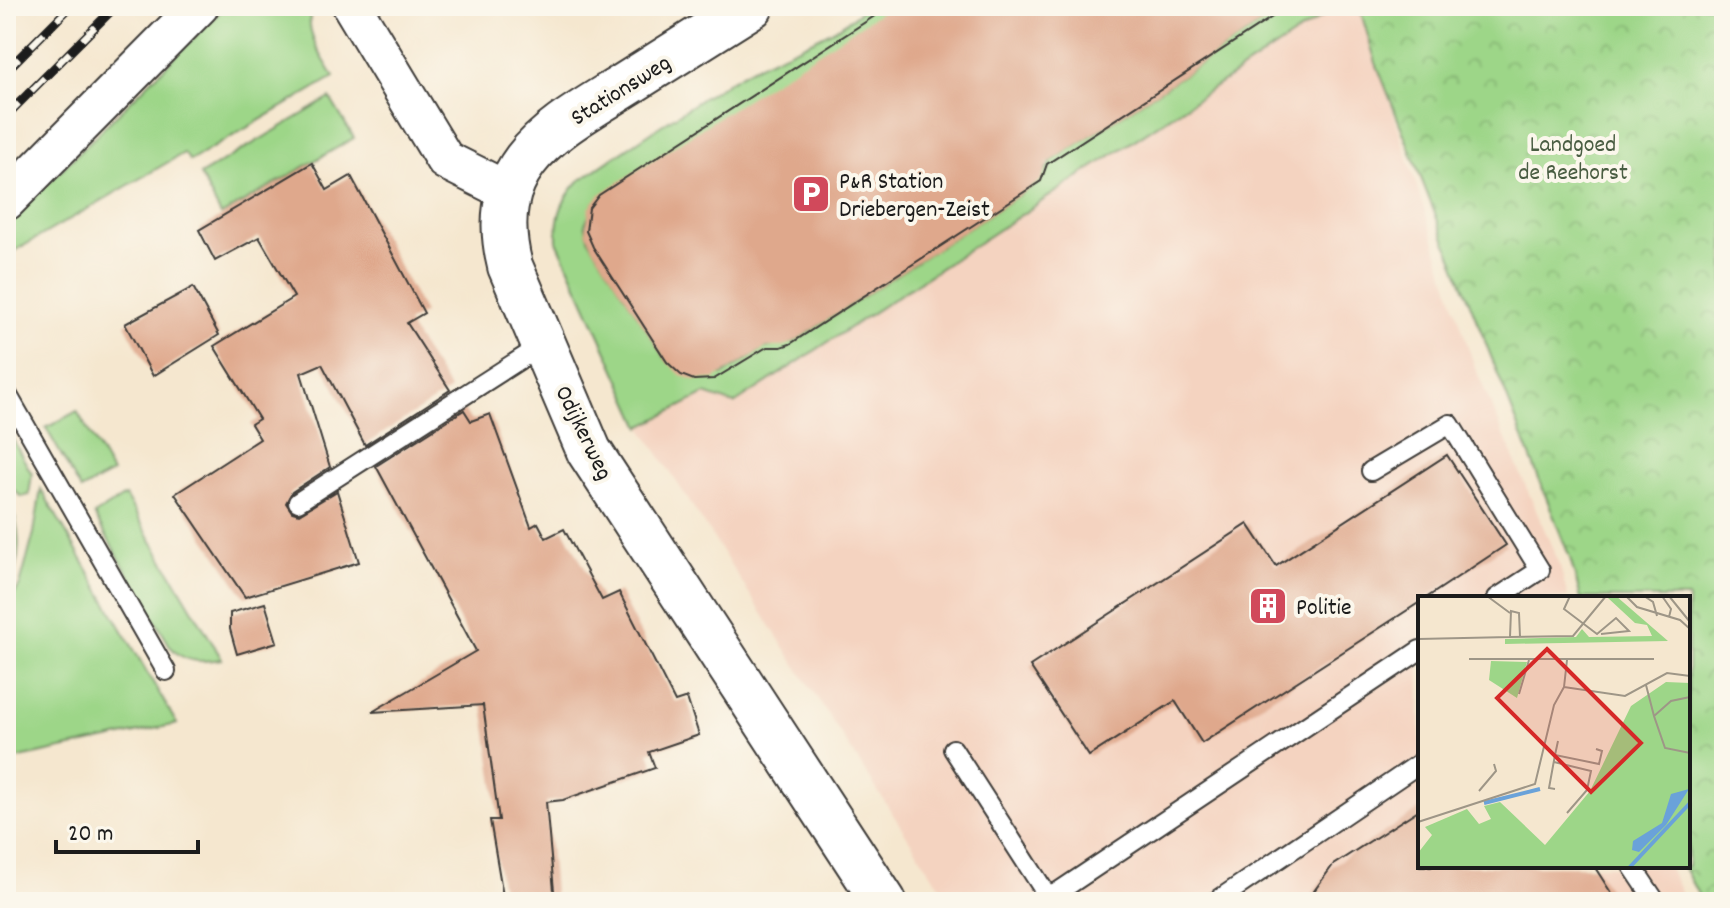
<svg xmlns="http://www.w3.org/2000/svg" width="1730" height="908" viewBox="0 0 1730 908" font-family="Dekko,sans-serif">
<defs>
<pattern id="park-crowns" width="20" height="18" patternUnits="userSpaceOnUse" patternTransform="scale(2)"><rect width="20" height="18" fill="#9dd688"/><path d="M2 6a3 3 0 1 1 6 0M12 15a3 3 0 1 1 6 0" fill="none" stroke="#87b775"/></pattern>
</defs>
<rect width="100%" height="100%" fill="#fbf7ec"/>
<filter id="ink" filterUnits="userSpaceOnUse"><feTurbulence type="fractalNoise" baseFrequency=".0125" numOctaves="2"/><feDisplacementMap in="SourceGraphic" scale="16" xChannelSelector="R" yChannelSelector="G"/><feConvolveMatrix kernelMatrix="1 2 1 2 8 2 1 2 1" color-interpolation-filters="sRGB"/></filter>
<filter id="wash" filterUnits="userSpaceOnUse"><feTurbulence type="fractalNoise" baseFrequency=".006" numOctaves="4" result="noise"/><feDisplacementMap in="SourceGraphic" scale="32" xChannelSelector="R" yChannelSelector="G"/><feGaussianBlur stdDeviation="1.8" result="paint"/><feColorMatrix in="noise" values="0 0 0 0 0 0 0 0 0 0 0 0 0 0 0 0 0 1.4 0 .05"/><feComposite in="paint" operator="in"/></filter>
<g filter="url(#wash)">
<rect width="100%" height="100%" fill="#f5e7cf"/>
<polygon fill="#f4d3c0" points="1342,6 1359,6 1474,365 1560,566 1568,598 1420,598 1420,866 1668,866 1686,902 950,902 641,427 699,392 735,404 1332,10"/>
<g fill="#9dd688" stroke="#5c7952" stroke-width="2">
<path d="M226 6H312C303 33 321 54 334 77L190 161 184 153 6 256V225Z"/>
<path d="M866 6H893L594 203 585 224 590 241 667 361 723 375 764 348 793 342 1034 185 1053 160 1289 6H1342L1332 10 734 404 705 394 641 427 557 241C556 216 562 199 579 181 631 146 683 109 738 76 774 54 839 35 866 6Z"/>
<polygon points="330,98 354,138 221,215 200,175"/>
<polygon points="77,411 112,473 81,490 46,428"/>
<polygon points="6,428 32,474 29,495 22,497 6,483"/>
<polygon points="41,489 177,724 6,761 6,608 20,585 34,533"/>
<path d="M125 496 222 659C202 662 183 664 170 646L94 515Z"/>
<path d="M6 498C23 525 23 562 6 590Z"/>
</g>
<polygon fill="url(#park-crowns)" stroke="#5c7952" stroke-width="2" points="1359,6 1724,6 1724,902 1702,902 1683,866 1688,866 1688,598 1581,598 1570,558 1376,63"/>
<g id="blocks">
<g fill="#dfa88c">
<polygon points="890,6 1289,6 1047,164 1041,181 790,344 781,347 767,347 714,379 694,380 681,375 667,362 593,247 586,231 589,208 599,195"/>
<polygon points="312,163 327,190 351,176 424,313 407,323 450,390 365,445 322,364 301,373 330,467 292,492 286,503 292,512 299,514 337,491 359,562 245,597 175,494 260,439 251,424 259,419 214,346 294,297 259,237 215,261 199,230"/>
<polygon points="193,287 219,335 153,376 125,324"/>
<polygon points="464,410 471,421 490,414 531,527 538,523 546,538 564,529 602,600 619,592 675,702 687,698 699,735 649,752 655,768 563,800 546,802 555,902 504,902 490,820 499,820 483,705 372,712 476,651 376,466"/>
<polygon points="1447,455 1506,545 1426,598 1420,598 1420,602 1202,743 1175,701 1089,756 1030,666 1248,524 1276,566"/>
<polygon points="265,603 277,642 237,654 230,629 230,613"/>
<polygon points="1420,809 1420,866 1594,866 1617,902 1306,902 1333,865"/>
</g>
</g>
</g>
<g filter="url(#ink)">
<use href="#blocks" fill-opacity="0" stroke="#3d3a37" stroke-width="2"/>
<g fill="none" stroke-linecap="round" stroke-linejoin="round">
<g stroke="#3d3a37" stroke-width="22">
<g id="service">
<polyline points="6,392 166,671"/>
<polyline points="1371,471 1450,424 1540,570 1497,598"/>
<polyline points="298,502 544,344"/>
<polyline points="953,749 1049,898 1420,650"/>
<polyline points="1632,866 1656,902"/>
<polyline points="1215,902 1420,763"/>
</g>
</g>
<g stroke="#3d3a37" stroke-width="42">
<g id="minor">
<polyline points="352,6 445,160 509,192"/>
<polyline points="6,201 199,6"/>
</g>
</g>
<g stroke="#3d3a37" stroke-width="48">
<path id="tertiary" d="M751 6C709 32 668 58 627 84 552 131 484 163 510 266L589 451 884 902"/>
</g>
<use href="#service" stroke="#fff" stroke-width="18"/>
<use href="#minor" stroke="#fff" stroke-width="38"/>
<use href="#tertiary" stroke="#fff" stroke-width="44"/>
<g stroke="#1c1c1c" stroke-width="9">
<g id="rail">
<polyline points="6,71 71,6"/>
<polyline points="6,116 116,6"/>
</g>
</g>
<use href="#rail" stroke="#fbf7ec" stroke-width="6" stroke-dasharray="18" stroke-linecap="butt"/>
</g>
</g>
<defs>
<g id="parking-square" transform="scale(2)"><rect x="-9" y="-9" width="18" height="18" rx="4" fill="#d1495b" stroke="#fbf7ec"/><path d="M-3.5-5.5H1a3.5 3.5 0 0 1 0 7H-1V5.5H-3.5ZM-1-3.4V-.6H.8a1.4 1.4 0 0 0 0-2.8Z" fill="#fff"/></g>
<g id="building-square" transform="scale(2)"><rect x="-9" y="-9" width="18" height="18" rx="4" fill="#d1495b" stroke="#fbf7ec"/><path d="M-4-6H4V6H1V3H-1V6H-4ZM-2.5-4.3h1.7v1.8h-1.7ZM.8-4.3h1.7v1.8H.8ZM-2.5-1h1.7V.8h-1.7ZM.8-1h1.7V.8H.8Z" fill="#fff"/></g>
</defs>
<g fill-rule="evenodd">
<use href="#parking-square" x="811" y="194"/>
<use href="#building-square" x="1268" y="606"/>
</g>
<g text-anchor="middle" stroke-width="8" stroke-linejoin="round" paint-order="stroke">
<g font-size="24" fill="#1c1c1c" stroke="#fbf7ec">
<text transform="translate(620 89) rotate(-32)" y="8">Stationsweg</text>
<text transform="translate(585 432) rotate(64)" y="8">Odijkerweg</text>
</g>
<g font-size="24" fill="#495d42" stroke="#fbf7ec">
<text x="1573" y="151">Landgoed<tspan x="1573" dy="28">de Reehorst</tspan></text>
</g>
<g font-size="24" fill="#1c1c1c" stroke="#fbf7ec" text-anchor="start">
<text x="839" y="188">P&amp;R Station<tspan x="839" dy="28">Driebergen-Zeist</tspan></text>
<text x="1296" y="614">Politie</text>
</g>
</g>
<g transform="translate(1418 596)">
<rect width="272" height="272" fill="#f5e7cf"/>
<path d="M198 0 250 45 87 48V43L158 41 164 33 171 41 234 40 229 29 217 27 190 2ZM73 65 109 66 99 102 71 84Z" fill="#9dd688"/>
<path d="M248 86 272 87V272H0V257L14 239 7 231 49 213 61 228 73 223 66 210 82 206 127 249 172 195 213 110Z" fill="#9dd688"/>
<path d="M271 193 248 229 221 256 214 254 215 245 244 227 253 198Z" fill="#6aa2d9"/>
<path fill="none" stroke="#6aa2d9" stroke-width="4" d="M66 207 122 193M211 272 272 207"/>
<path fill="none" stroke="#9e9687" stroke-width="2" d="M69 0 92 17M152 0 146 13 179 38 198 22 211 35 183 38M208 0 219 11 262 24 272 33M226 0 235 6 239 20M244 0 253 13 251 21M251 0 272 26M102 41 101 17 93 15 92 41 155 40 188 0M0 43 92 41M51 63H236M228 89 236 120M146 91 207 100 249 77 272 80M146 91 149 64M101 98 111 64M272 101 253 105 236 120 247 152 272 157M140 145 137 159 181 168 184 155 178 153M136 166 173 175 169 194 149 217M137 193 131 192 137 159M61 195 78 175 76 168M0 226 117 188 136 109 146 91"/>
<path fill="#d62828" fill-opacity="0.15" stroke="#d62828" stroke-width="4" d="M129 53 223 147 173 196 79 102Z"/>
<rect width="272" height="272" fill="none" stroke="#1c1c1c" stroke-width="4"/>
</g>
<rect width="1730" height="908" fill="none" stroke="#fbf7ec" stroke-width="32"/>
<path d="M56 840v12h142v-12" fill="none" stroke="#1c1c1c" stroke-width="4"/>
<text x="68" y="840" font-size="24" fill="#1c1c1c" stroke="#fbf7ec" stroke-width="6" paint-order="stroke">20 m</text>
</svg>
